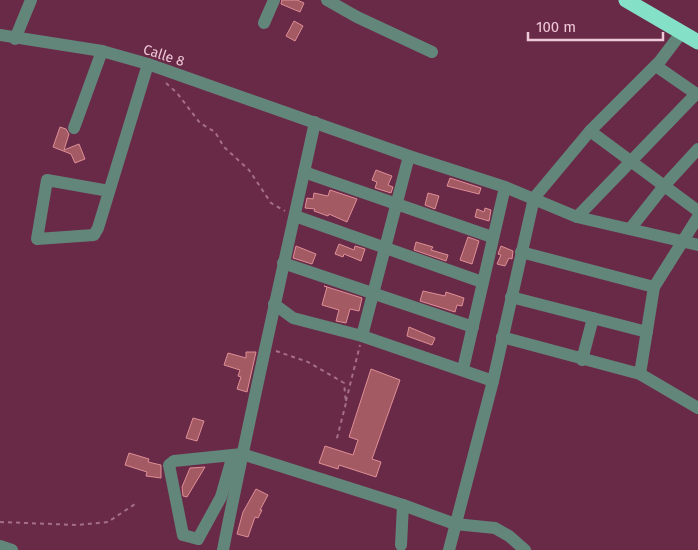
<svg xmlns="http://www.w3.org/2000/svg" width="698" height="550" viewBox="0 0 698 550" font-family="'Fira Sans',sans-serif">
<rect width="100%" height="100%" fill="#692a48"/>
<g fill="#a35a62" stroke="#de8f96">
<polygon points="282,0 297,0 304,3 300,12 281,4"/>
<polygon points="294,21 303,26 295,41 286,36"/>
<polygon points="60,127 66,129 69,134 64,150 79,144 85,159 75,163 71,154 53,147"/>
<polygon points="376,170 392,176 388,185 393,187 391,193 375,188 377,182 372,180"/>
<polygon points="450,178 481,188 479,194 447,186"/>
<polygon points="330,190 357,199 347,222 329,214 328,216 314,211 315,209 305,208 307,198 313,199 314,193 328,196"/>
<polygon points="428,193 439,196 435,209 425,205"/>
<polygon points="485,208 491,210 489,221 475,217 477,209 484,212"/>
<polygon points="468,237 479,241 472,264 460,260"/>
<polygon points="416,242 433,247 431,250 448,255 446,261 414,250"/>
<polygon points="339,244 354,250 355,246 365,249 361,261 344,254 343,257 335,254"/>
<polygon points="296,246 316,254 312,264 293,258"/>
<polygon points="501,246 513,251 512,259 509,258 505,266 497,264 501,255 498,254"/>
<polygon points="324,286 362,298 359,311 350,309 346,323 336,321 339,310 322,305 327,287"/>
<polygon points="423,291 445,296 446,292 464,298 462,306 457,305 455,312 420,301"/>
<polygon points="409,327 435,338 432,345 407,336"/>
<polygon points="246,352 256,352 247,392 237,389 241,377 238,376 240,370 224,365 228,353 246,358"/>
<polygon points="371,369 400,380 372,459 381,462 376,477 339,465 338,469 319,463 325,446 353,455 358,440 349,437"/>
<polygon points="193,418 204,421 197,441 186,438"/>
<polygon points="129,453 149,459 148,462 161,465 161,478 146,476 147,472 125,465"/>
<polygon points="205,467 187,497 183,496 182,487 190,468"/>
<polygon points="256,489 268,495 260,510 262,510 258,518 255,517 248,537 237,534 243,512"/>
</g>
<g fill="none" stroke-linecap="round" stroke-linejoin="round">
<g stroke="#a46f87" stroke-width="2" stroke-dasharray="4 4" stroke-linecap="butt">
<polyline points="166,83 177,93 200,123 215,132 224,147 249,170 271,203 285,211"/>
<polyline points="276,351 308,362 344,383 346,403 336,442"/>
<polyline points="346,401 360,345"/>
<polyline points="0,522 77,525 108,522 135,504"/>
</g>
<g stroke="#63867b" stroke-width="12">
<polyline points="327,0 357,17 432,52"/>
<polyline points="264,23 274,0"/>
<polyline points="0,35 102,51 148,64 409,156 505,187 577,217 698,245"/>
<polyline points="15,39 31,0"/>
<polyline points="656,66 698,95"/>
<polyline points="74,128 102,51"/>
<polyline points="590,131 698,211"/>
<polyline points="304,172 492,237"/>
<polyline points="109,191 47,180 37,239 94,235 98,228 148,64"/>
<polyline points="295,216 482,282"/>
<polyline points="577,217 696,94"/>
<polyline points="630,229 664,186 698,149"/>
<polyline points="521,252 654,287"/>
<polyline points="283,263 473,327"/>
<polyline points="511,297 647,332"/>
<polyline points="274,304 293,318 362,336 493,381"/>
<polyline points="362,336 409,156"/>
<polyline points="502,337 640,374 698,408"/>
<polyline points="582,360 593,318"/>
<polyline points="463,369 505,187"/>
<polyline points="640,374 654,287 698,217"/>
<polyline points="233,455 221,497 198,539 183,535 169,465 174,461 242,454 403,505 455,524 495,528 509,536 525,550"/>
<polyline points="401,545 403,505"/>
<polyline points="0,546 12,550"/>
<path d="M223 550C251 407 284 265 315 122"/>
<polyline points="449,550 493,381 534,198 590,131 660,61 682,32"/>
</g>
<polyline stroke="#84e0c6" stroke-width="15" points="626,0 698,42"/>
</g>
<g text-anchor="middle" stroke-width="4.5" stroke-linejoin="round" paint-order="stroke">
<g font-size="14" fill="#efc8d7" stroke="#692a48">
<text transform="translate(164 55) rotate(18)" y="5">Calle 8</text>
</g>
</g>
<path d="M528 32v8h135v-8" fill="none" stroke="#efc8d7" stroke-width="2.5"/>
<text x="536" y="32" font-size="15" fill="#efc8d7" stroke="#692a48" stroke-width="4" paint-order="stroke">100 m</text>
</svg>
